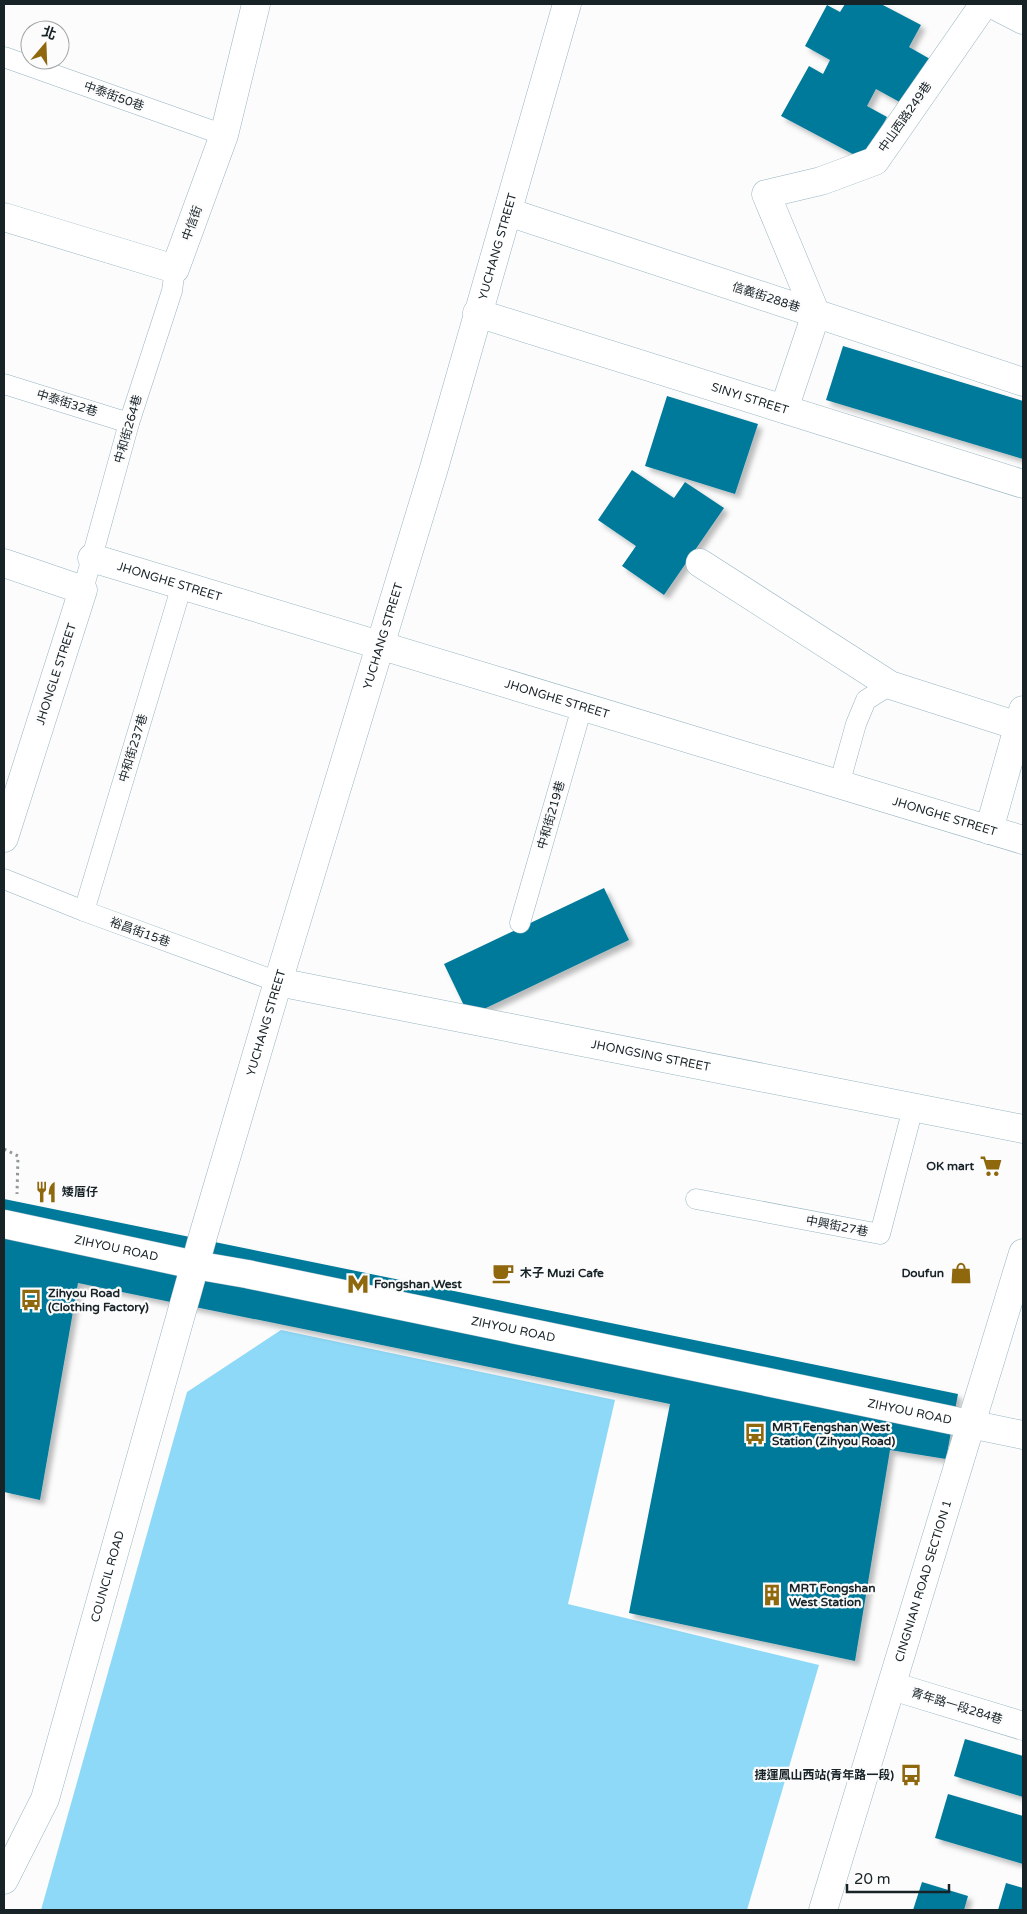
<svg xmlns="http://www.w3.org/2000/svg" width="1027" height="1914" viewBox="0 0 1027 1914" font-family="'Varela Round','Noto Sans TC',sans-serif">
<defs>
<filter id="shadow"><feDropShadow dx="4.5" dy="4.5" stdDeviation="2.5" flood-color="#0004"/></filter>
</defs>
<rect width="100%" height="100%" fill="#fcfcfc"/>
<polygon fill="#8ed9f7" points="281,1330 615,1400 568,1604 819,1665 747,1910 41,1910 187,1392"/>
<g fill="#037a9b" filter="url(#shadow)">
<polygon points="845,4 881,4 921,25 909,47 930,59 905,105 876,89 867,106 887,117 864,160 781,116 809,66 823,74 830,60 805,46 827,5 840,12"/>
<polygon points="843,346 1023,401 1023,459 826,400"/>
<polygon points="667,396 758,424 735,494 645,466"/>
<polygon points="632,470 674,498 685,482 724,508 664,595 622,566 636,546 598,520"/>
<polygon points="604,888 629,940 469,1016 444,964"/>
<polygon points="4,1199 958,1394 946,1459 890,1450 855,1661 629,1613 670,1404 78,1283 40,1500 4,1492"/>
<polygon points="965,1739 1023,1756 1023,1797 954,1776"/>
<polygon points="948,1794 1023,1816 1023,1864 935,1838"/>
<polygon points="922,1882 968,1896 964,1910 913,1910"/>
<polygon points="1006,1883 1023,1888 1023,1910 998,1910"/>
</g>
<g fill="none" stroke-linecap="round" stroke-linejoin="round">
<g stroke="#97b5c1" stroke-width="21">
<g id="service">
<polyline points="4,57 224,135"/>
<polyline points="4,384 129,423"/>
<polyline points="83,590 129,423 172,291 175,269"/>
<polyline points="839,785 856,724 866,700 890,685"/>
<polyline points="4,879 84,911 278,982"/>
<polyline points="84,911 182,585"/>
<polyline points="520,923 582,707"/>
<polyline points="696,1199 880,1234 913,1108"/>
</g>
</g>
<g stroke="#97b5c1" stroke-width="29">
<g id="minor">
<polyline points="508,212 1023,382"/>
<polyline points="4,217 175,269 224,135 256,4"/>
<path id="s1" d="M477 313 1023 484"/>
<polyline points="784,409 816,314 766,194 821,181 875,161 984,4"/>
<path id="s2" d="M92 558 1023 840"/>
<polyline points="4,563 83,590 4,838"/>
<polyline points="700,563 890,685 1018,726"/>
<polyline points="989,830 1023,710"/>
<path id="s3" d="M278 982 1023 1129"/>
<polyline points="892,1686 1023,1726"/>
<path id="s4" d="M4 1880 45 1799 203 1236 278 982 434 468 567 4"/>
</g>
</g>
<g stroke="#97b5c1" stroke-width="29">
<g id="tertiary">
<path id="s5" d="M4 1224 195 1265 247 1274 1023 1435"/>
<path id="s6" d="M823 1910 1023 1253"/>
</g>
</g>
<g stroke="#97b5c1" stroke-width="29">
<polyline id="primary" points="992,4 1023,20"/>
</g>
<polyline stroke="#929799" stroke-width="3" stroke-dasharray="2.5 4" stroke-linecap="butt" points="4,1149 18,1156 17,1194"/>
<use href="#service" stroke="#fff" stroke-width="20"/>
<use href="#minor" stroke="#fff" stroke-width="28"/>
<use href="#tertiary" stroke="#fff" stroke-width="28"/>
<use href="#primary" stroke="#fff" stroke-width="28"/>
</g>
<defs>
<g id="supermarket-bare" transform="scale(1.725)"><path d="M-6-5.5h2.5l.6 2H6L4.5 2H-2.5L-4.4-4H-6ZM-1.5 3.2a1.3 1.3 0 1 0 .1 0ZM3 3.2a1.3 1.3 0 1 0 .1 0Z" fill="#8f670d" stroke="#fcfcfc" stroke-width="2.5" paint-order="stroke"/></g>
<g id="restaurant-bare" transform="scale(1.725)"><path d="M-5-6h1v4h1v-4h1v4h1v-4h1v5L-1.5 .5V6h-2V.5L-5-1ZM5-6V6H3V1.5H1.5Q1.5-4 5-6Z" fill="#8f670d" stroke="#fcfcfc" stroke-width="2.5" paint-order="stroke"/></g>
<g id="cafe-bare" transform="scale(1.725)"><path d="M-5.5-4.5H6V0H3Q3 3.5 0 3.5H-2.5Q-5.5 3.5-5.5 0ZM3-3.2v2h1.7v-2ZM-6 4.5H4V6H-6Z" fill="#8f670d" stroke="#fcfcfc" stroke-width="2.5" paint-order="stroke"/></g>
<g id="shop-bare" transform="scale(1.725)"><path d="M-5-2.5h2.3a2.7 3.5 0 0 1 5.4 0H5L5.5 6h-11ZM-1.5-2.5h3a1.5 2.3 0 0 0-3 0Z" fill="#8f670d" stroke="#fcfcfc" stroke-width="2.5" paint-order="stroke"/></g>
<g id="metro-bare" transform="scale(1.725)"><path d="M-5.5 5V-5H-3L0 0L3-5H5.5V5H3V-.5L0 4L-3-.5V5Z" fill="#8f670d" stroke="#fcfcfc" stroke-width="2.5" paint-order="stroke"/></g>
<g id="bus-bare" transform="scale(1.725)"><path d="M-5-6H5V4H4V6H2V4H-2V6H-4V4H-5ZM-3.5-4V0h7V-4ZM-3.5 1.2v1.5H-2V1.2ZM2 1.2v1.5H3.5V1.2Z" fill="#8f670d" stroke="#fcfcfc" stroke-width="2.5" paint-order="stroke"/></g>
<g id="building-bare" transform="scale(1.725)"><path d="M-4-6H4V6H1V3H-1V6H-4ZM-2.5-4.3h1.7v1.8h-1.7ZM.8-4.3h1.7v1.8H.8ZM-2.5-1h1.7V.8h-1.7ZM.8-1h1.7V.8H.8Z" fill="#8f670d" stroke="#fcfcfc" stroke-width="2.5" paint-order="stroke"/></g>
</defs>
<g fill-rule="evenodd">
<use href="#supermarket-bare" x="991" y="1166"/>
<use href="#restaurant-bare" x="46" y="1192"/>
<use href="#cafe-bare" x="503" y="1273"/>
<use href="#shop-bare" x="961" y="1273"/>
<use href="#metro-bare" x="358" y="1284"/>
<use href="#bus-bare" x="31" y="1300"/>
<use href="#bus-bare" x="755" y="1434"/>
<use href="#building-bare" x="772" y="1595"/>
<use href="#bus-bare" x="911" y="1775"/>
</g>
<g text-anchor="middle" stroke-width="4.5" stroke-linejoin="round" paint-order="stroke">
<g font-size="12" fill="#182328" stroke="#fcfcfc">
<text transform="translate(114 96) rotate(20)" y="4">中泰街50巷</text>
<text transform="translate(905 117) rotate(-55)" y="4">中山西路249巷</text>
<text transform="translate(192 223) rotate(-70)" y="4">中信街</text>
<text dy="4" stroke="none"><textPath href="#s4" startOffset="1708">YUCHANG STREET</textPath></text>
<text transform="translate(766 297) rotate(18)" y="4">信義街288巷</text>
<text dy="4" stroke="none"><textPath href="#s1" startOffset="286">SINYI STREET</textPath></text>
<text transform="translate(67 403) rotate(17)" y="4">中泰街32巷</text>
<text transform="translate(128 429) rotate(-74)" y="4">中和街264巷</text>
<text dy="4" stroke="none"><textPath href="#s2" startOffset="81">JHONGHE STREET</textPath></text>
<text dy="4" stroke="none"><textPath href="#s4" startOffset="1302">YUCHANG STREET</textPath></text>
<text transform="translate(56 674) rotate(-72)" y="4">JHONGLE STREET</text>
<text dy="4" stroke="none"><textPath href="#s2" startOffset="486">JHONGHE STREET</textPath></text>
<text transform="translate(133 748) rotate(-73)" y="4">中和街237巷</text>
<text transform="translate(551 815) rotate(-74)" y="4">中和街219巷</text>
<text dy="4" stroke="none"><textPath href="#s2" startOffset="891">JHONGHE STREET</textPath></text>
<text transform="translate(140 932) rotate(20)" y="4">裕昌街15巷</text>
<text dy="4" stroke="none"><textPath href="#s4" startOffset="898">YUCHANG STREET</textPath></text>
<text dy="4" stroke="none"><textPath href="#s3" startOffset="380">JHONGSING STREET</textPath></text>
<text transform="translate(837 1226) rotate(11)" y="4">中興街27巷</text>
<text dy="4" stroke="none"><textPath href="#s5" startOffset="115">ZIHYOU ROAD</textPath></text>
<text dy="4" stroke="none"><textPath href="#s5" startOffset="520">ZIHYOU ROAD</textPath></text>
<text dy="4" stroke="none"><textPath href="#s5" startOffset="925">ZIHYOU ROAD</textPath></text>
<text dy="4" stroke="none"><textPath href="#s4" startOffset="322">COUNCIL ROAD</textPath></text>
<text dy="4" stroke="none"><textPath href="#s6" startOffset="344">CINGNIAN ROAD SECTION 1</textPath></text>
<text transform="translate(957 1706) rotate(17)" y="4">青年路一段284巷</text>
</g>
<g font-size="12" font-weight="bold" fill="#182328" stroke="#fcfcfc" text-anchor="start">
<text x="974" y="1170" text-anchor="end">OK mart</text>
<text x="62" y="1196">矮厝仔</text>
<text x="520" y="1277">木子 Muzi Cafe</text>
<text x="944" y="1277" text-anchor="end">Doufun</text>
<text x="374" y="1288">Fongshan West</text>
<text x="48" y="1297">Zihyou Road<tspan x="48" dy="14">(Clothing Factory)</tspan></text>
<text x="772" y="1431">MRT Fengshan West<tspan x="772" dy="14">Station (Zihyou Road)</tspan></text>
<text x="789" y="1592">MRT Fongshan<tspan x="789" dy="14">West Station</tspan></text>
<text x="894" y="1779" text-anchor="end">捷運鳳山西站(青年路一段)</text>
</g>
</g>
<rect width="1027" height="1914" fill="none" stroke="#182328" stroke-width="10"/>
<g transform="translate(45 45) rotate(19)"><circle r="24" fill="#fcfcfc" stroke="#a1a5a7"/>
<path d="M0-4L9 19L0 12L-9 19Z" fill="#8f670d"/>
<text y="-8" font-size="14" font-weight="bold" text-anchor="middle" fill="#182328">北</text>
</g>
<path d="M847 1884v8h102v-8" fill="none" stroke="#182328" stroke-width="2.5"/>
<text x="854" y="1884" font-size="15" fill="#182328" stroke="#fcfcfc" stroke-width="4" paint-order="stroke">20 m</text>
</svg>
